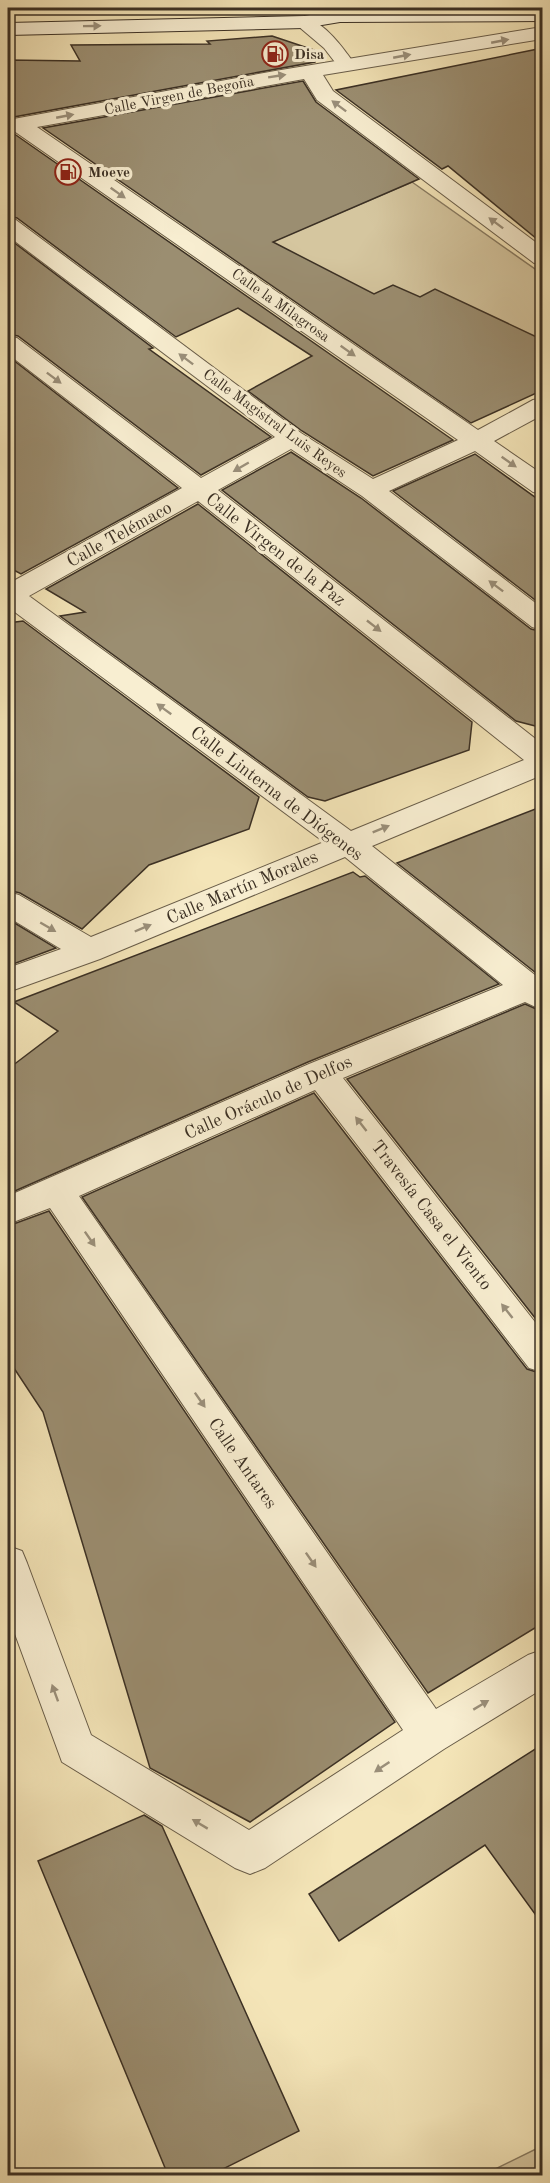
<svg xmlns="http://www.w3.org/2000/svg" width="550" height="2183" viewBox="0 0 550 2183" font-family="'Old Standard TT',serif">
<rect width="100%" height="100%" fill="#f4e5b8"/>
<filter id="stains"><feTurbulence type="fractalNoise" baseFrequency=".00333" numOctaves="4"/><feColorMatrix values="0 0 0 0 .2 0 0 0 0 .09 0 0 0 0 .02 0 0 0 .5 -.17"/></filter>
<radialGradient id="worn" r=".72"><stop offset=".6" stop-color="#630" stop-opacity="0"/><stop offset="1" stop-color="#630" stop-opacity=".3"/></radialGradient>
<g fill="#d5c69f" stroke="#887b62" stroke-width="1.5">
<polygon points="412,182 542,274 542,346 520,362 268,247 276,240"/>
<polygon points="542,2146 542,2175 483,2175"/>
</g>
<g fill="#9b8e71" stroke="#3b3024" stroke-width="1.5">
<polygon points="272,36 317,51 315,62 8,118 8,60 80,61 71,45 210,44 207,41"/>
<polygon points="543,48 543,244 448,166 442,169 336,90"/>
<polygon points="303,81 316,102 419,179 273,242 374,294 393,285 420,297 435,289 543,340 543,390 471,423 43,128"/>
<polygon points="13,133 453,440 373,476 302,431 248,391 312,356 238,308 176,337 17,218 8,216 8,134"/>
<polygon points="8,238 153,348 149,349 271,437 201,475 18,336 8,334"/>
<polygon points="8,356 178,488 21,574 8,567"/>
<polygon points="291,452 361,498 531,629 543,632 543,728 516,721 222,490"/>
<polygon points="475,454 543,503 543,606 393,491"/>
<polygon points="198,504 472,722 469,750 325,801 308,797 60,616 85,612 46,589"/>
<polygon points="23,621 259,797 249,829 149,865 82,929 20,893 8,890 8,623"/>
<polygon points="543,806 543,983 541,977 397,863"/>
<polygon points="353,872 360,877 365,876 499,984 308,1062 8,1194 8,1069 58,1031 14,1002"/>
<polygon points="8,919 56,948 8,966"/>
<polygon points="525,1004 543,1012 543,1328 347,1079"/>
<polygon points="314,1093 527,1369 543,1374 543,1623 428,1693 82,1197"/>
<polygon points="49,1211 395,1722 250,1822 150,1768 43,1412 8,1359 8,1226"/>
<polygon points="543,1744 543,1925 485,1845 339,1941 309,1894"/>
<polygon points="144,1815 162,1826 299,2131 211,2175 168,2175 38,1861"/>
</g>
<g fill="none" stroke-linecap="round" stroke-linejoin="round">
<g stroke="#695d49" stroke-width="2">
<path id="lane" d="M304 17C325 22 344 49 356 66L353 70H341L324 48 298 26 295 22Z"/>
</g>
<g stroke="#695d49" stroke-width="2">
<g id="street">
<path d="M420 8H445L454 15 451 19C440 22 426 18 420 8Z"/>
<path d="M542 27V39L323 75 333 91 542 247V265L534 263 317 100 304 79 37 127 478 430 533 400 542 398V415L494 441 542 474V494L533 492 475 451 389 491 542 608V630L532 627 362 496 291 449 218 490 542 744V775L372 846 540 979 542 1010 525 1002 343 1078 542 1331V1372L529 1368 315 1090 79 1196 436 1709 528 1655 542 1650V1689L444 1749 265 1868 250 1874 235 1868 62 1762 8 1615V1546L22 1551 27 1563 91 1735 249 1830 403 1730 50 1208 8 1224V1196L309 1064 503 985 345 857 100 959 8 992V968L61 949 8 917V892L19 895 91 937 324 842 8 607V584L182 488 8 354V336L17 338 201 478 275 437 8 236V218L16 220 301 433 373 479 458 440 14 131 8 132V120L275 71ZM198 501 524 760 351 831 29 596Z"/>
</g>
</g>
<g stroke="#3b3024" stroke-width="2">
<polygon id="secondary" points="542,9 542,21 340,22 304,28 8,35 8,23 304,16 340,10"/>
</g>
<use href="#lane" fill="#f8eed1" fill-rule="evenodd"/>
<use href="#street" fill="#f8eed1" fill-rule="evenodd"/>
<use href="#secondary" fill="#f8eed1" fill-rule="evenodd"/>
</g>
<defs><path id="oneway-solid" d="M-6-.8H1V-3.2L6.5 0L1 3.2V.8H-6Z" transform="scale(1.5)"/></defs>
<g fill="#9a8f7a">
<use href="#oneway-solid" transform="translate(92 26) rotate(-1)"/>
<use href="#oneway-solid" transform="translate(500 41) rotate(-11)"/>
<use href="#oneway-solid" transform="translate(402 56) rotate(-11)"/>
<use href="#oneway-solid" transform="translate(277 76) rotate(-9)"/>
<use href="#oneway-solid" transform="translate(339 106) rotate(-143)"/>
<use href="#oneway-solid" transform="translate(65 116) rotate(-11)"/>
<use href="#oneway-solid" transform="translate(118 193) rotate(35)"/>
<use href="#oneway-solid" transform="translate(496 223) rotate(-143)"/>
<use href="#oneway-solid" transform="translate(348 351) rotate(35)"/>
<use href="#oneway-solid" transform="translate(186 359) rotate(-143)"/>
<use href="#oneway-solid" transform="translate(54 378) rotate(37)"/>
<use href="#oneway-solid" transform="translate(509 462) rotate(35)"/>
<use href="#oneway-solid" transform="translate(241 467) rotate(150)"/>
<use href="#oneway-solid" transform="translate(496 586) rotate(-143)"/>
<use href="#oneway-solid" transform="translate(374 626) rotate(38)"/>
<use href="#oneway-solid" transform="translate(164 709) rotate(-144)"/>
<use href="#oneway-solid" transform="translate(381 829) rotate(-22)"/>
<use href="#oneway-solid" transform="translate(48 927) rotate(30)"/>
<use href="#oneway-solid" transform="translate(143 928) rotate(-23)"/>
<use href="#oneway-solid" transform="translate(361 1124) rotate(-128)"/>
<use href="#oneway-solid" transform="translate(90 1239) rotate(55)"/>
<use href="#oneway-solid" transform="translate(507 1311) rotate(-128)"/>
<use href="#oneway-solid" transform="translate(200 1400) rotate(55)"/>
<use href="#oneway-solid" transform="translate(311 1560) rotate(55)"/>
<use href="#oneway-solid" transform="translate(55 1693) rotate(-110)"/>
<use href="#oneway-solid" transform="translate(481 1705) rotate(-31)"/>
<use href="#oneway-solid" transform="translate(382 1767) rotate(146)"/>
<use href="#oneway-solid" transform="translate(200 1824) rotate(-149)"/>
</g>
<defs>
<g id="fuel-ring" transform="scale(1.35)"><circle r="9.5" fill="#f8eed1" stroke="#8f2418" stroke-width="1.5"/><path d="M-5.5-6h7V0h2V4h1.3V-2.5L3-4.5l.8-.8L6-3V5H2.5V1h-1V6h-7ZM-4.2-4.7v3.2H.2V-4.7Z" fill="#8f2418"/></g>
</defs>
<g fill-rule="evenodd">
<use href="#fuel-ring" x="275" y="54"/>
<use href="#fuel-ring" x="68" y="172"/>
</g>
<g text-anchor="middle" stroke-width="6" stroke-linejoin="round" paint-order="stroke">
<g font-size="15" font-weight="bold" fill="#3b3024" stroke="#f8eed1" text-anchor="start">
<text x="294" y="59">Disa</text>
<text x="88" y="177">Moeve</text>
</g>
<g font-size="15" fill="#3b3024" stroke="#f8eed1">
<text transform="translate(179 95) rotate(-11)" y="5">Calle Virgen de Begoña</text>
<text transform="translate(281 305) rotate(35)" y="5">Calle la Milagrosa</text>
<text transform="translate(275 423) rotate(36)" y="5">Calle Magistral Luis Reyes</text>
</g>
<g font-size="18" fill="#3b3024" stroke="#f8eed1">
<text transform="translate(119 534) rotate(-29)" y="6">Calle Telémaco</text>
<text transform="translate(276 549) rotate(38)" y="6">Calle Virgen de la Paz</text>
<text transform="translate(277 793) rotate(37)" y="6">Calle Linterna de Diógenes</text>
<text transform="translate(242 887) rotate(-23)" y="6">Calle Martín Morales</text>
<text transform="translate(268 1097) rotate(-24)" y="6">Calle Oráculo de Delfos</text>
<text transform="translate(432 1215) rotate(52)" y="6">Travesía Casa el Viento</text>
<text transform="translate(243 1463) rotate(55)" y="6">Calle Antares</text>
</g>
</g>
<rect width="550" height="2183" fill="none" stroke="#f4e5b8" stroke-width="30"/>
<rect x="9" y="9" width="532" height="2165" fill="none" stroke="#3b3024" stroke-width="3"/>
<rect x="15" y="15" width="520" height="2153" fill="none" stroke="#3b3024" stroke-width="1.5"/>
<rect width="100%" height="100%" filter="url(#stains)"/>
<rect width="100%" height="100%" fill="url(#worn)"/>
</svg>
